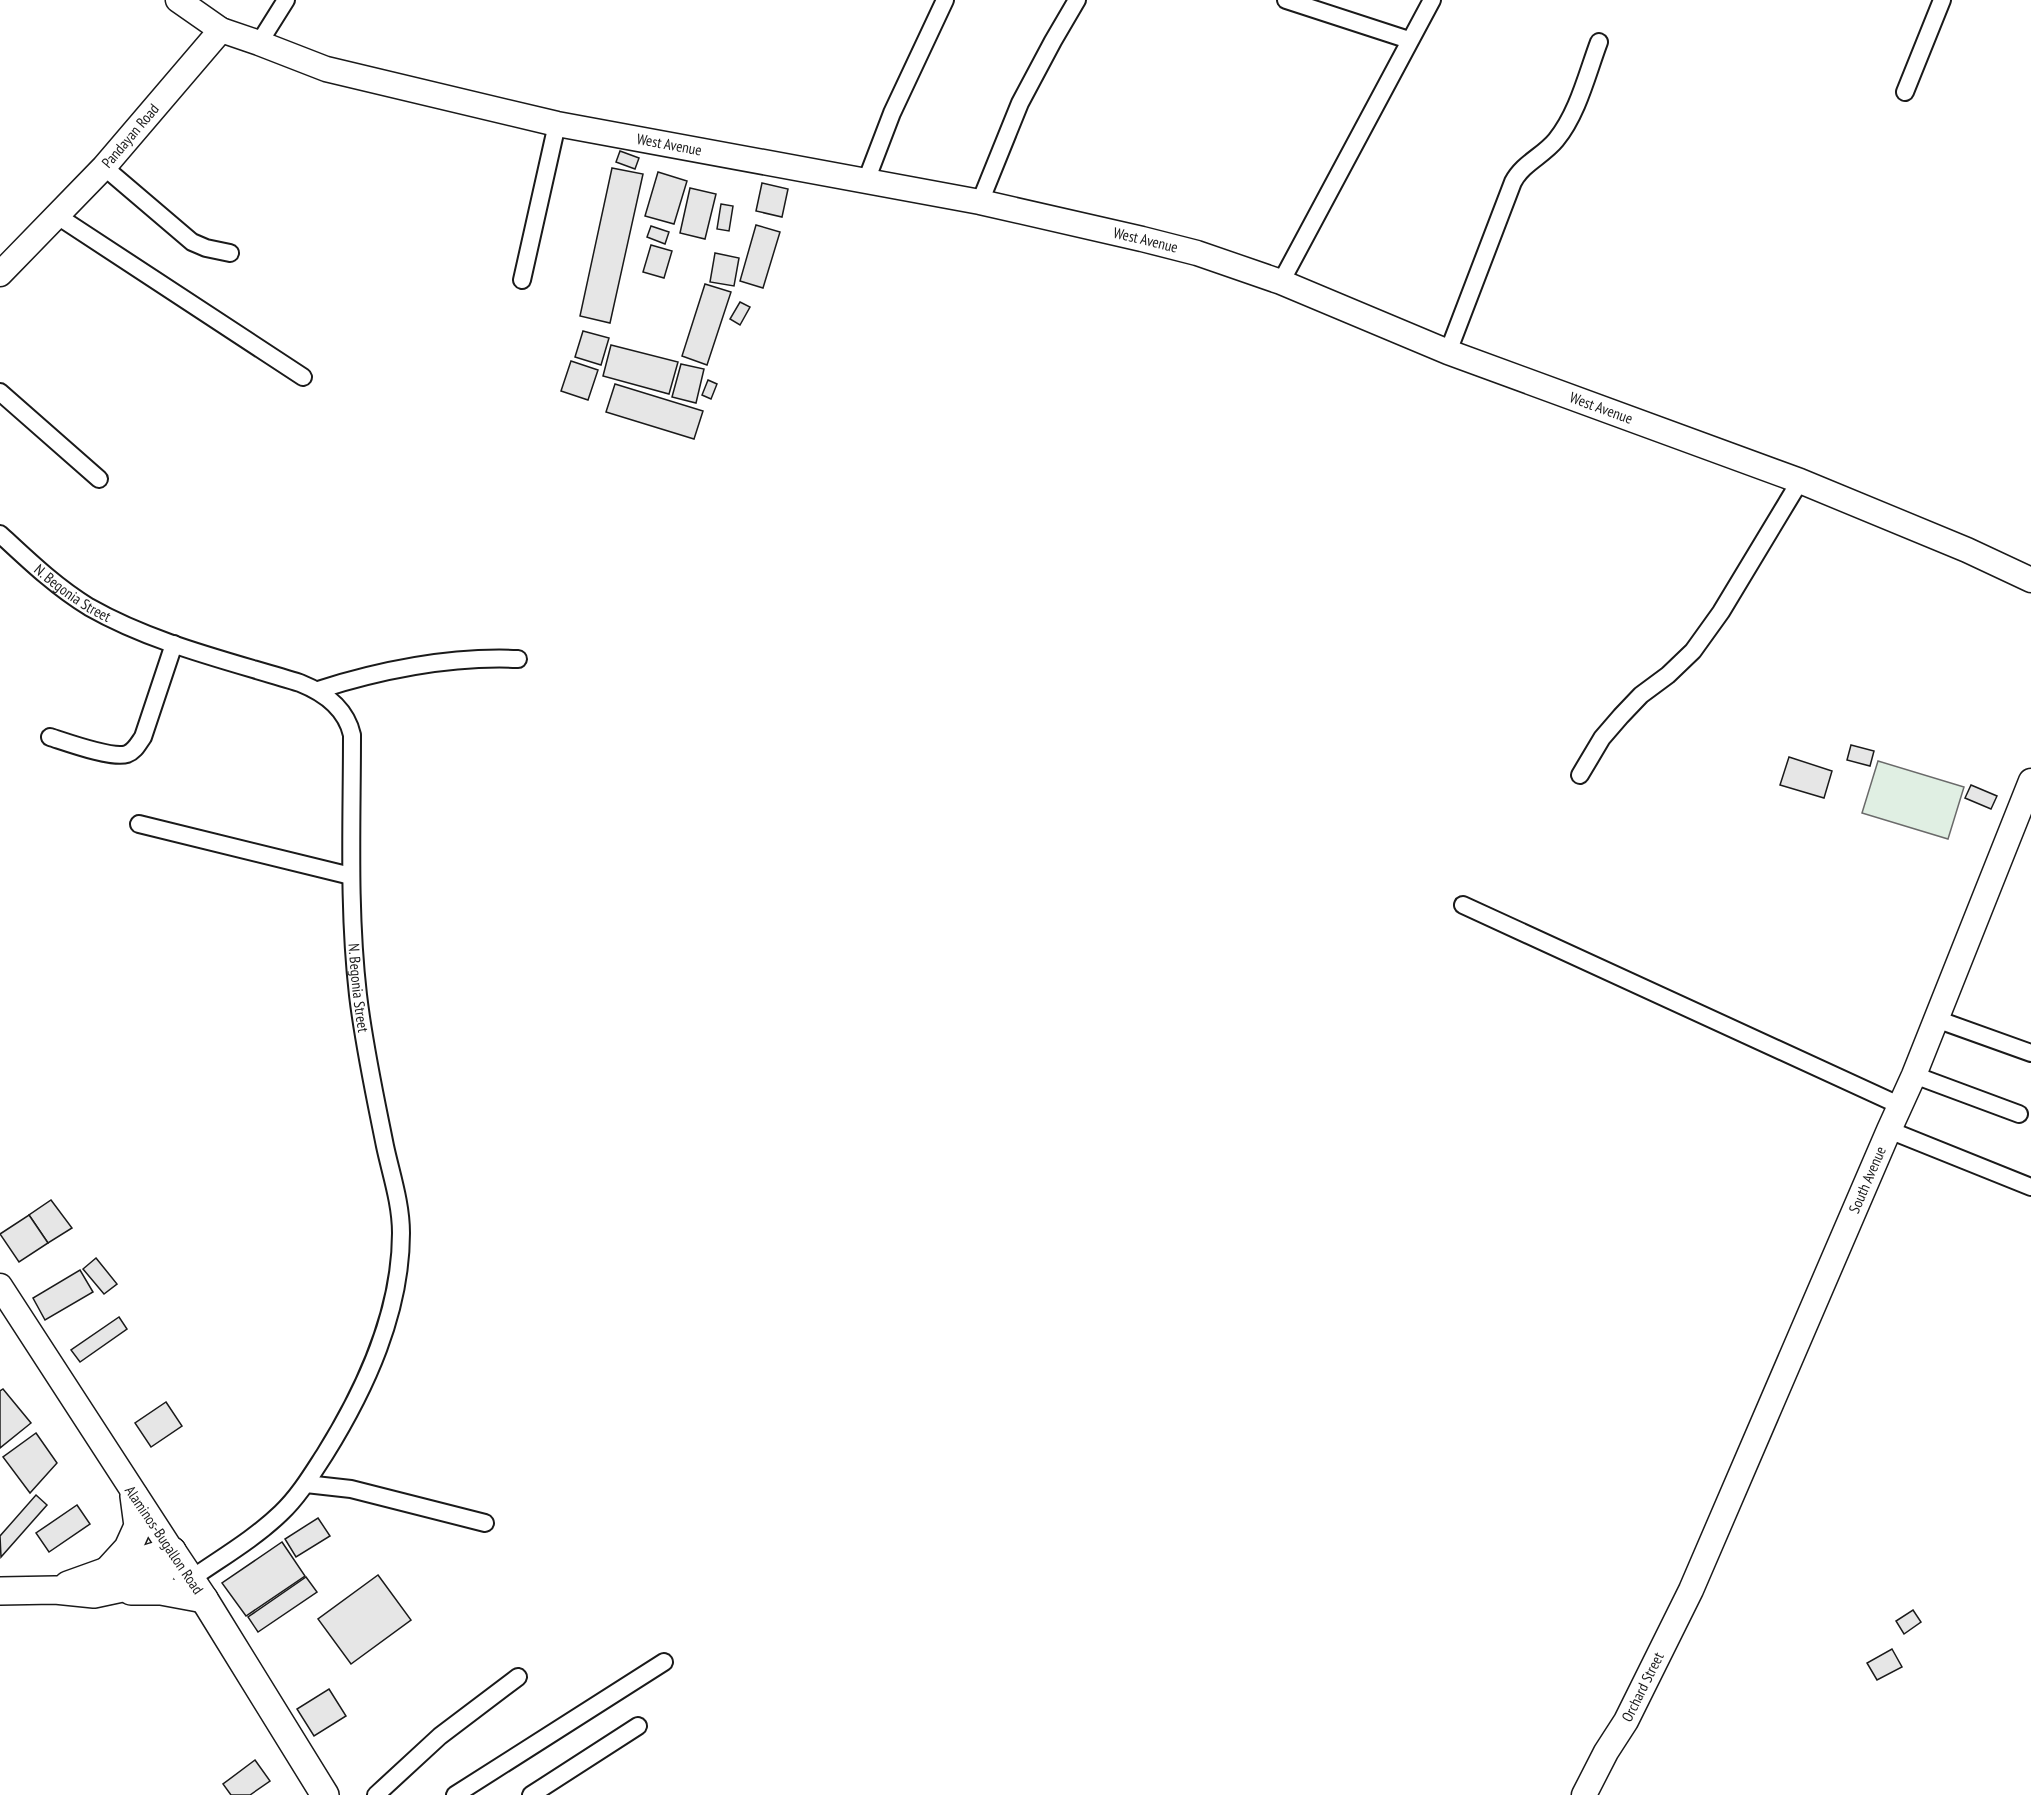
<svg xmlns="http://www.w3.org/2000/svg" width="2031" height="1795" viewBox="0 0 2031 1795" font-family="'PT Sans Narrow',sans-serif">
<rect width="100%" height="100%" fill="#fff"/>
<polygon fill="#e0efe3" stroke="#6a6a6a" stroke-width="1.5" points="1878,761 1964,787 1948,839 1862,813"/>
<g fill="#e6e6e6" stroke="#1a1a1a" stroke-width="1.5">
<polygon points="620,151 639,158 635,169 616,162"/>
<polygon points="612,168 643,174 610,323 580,316"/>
<polygon points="658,172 687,181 674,224 645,216"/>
<polygon points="762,183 788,189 782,217 756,211"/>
<polygon points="690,188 716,194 705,239 680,233"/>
<polygon points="721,204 733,206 729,231 717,229"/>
<polygon points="756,225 780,232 763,288 740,281"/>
<polygon points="651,226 669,232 665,244 647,237"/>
<polygon points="651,245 672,251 664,278 643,272"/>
<polygon points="715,253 739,258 734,286 710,282"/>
<polygon points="705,284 731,292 707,365 682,356"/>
<polygon points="740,302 750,307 740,325 730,319"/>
<polygon points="583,331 609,338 601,365 575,357"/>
<polygon points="611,345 678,362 669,394 603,376"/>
<polygon points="571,361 598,370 588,400 561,391"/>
<polygon points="681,364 704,369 696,403 672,397"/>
<polygon points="708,380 717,384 711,399 702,395"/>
<polygon points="615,384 703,411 694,439 606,412"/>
<polygon points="1851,745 1874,751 1870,766 1847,760"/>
<polygon points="1789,757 1832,771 1824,798 1780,785"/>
<polygon points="1971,785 1997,796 1991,809 1965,798"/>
<polygon points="51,1200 72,1228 48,1243 29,1215"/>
<polygon points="29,1215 48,1243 19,1262 0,1234"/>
<polygon points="96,1258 117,1284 104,1294 83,1269"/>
<polygon points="80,1270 93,1292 45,1320 33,1298"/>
<polygon points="119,1317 127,1329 80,1362 71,1350"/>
<polygon points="3,1389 31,1423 0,1448 0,1391"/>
<polygon points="166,1402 182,1426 151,1447 135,1423"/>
<polygon points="36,1433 57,1463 30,1493 3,1457"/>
<polygon points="36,1495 47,1505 1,1557 0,1536"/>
<polygon points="77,1505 90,1524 49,1552 36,1533"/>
<polygon points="318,1518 330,1536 296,1557 285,1539"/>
<polygon points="282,1542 305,1576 246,1616 222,1583"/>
<polygon points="378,1575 411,1620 351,1664 318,1619"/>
<polygon points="306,1577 317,1592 258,1632 248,1617"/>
<polygon points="1913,1610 1921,1622 1904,1634 1896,1621"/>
<polygon points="1892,1649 1902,1667 1877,1680 1867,1663"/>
<polygon points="329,1689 346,1716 314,1736 297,1709"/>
<polygon points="255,1760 270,1781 250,1795 231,1795 223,1784"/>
</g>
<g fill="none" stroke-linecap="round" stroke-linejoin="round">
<g stroke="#1a1a1a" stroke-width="20">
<g id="street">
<polyline points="1286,0 1409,40"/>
<polyline points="259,43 286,0"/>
<polyline points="1905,92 1942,0"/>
<polyline points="104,167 192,242 206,248 230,253"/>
<polyline points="866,181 892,113 945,0"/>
<polyline points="980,202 1020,103 1053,41 1077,0"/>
<polyline points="56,215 303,377"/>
<polyline points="522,280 557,124"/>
<polyline points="1281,282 1432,0"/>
<path d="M1448 352 1513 182C1523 163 1543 156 1556 140 1578 113 1587 74 1599 42"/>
<polyline points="0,392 99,479"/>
<path id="s1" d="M0 534C28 560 56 587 89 607 154 644 229 661 300 683 325 693 346 708 352 735 352 822 348 908 358 995 364 1046 375 1096 385 1146 391 1174 401 1203 401 1233 401 1312 366 1388 325 1454 312 1474 299 1496 281 1513 254 1539 221 1558 191 1579"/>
<path d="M318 690C381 670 451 656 518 659"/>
<path d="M50 737C66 742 112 759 127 754 135 751 138 744 143 737L174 644"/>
<polyline points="1580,775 1602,738 1621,716 1641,695 1668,675 1693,651 1721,612 1800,481"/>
<polyline points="139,824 351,876"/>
<polyline points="1463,905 1901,1106"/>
<polyline points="1936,1019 2031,1053"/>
<polyline points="1914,1075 2019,1114"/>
<polyline points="1889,1130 2031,1187"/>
<polyline points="306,1484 351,1489 485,1523"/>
<polyline points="376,1795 440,1736 518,1677"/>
<polyline points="455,1795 664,1662"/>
<polyline points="531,1795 638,1726"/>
</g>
</g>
<g stroke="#1a1a1a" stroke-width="27">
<g id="secondary">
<path id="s2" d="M178 0 221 30 259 43 326 69 557 124 980 202 1142 239 1197 253 1281 282 1448 352 1800 481 1967 550 2031 580"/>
<path id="s3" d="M0 274 104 167 221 30"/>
<polyline points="0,1286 172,1551"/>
<path id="s4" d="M1584 1795 1606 1752 1626 1721 1691 1590 1889 1130 1914 1075 2031 781"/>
</g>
</g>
<g stroke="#1a1a1a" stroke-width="30">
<g id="primary">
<polyline points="172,1551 204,1599 325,1795"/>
<polyline points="107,1571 128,1548 138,1526 134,1496"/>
<polyline points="68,1585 107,1571 172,1551"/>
<polyline points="0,1591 55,1590 94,1594 136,1585 151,1580 161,1573 172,1551"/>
<polyline points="131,1591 161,1591 204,1599"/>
</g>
</g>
<use href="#street" stroke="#fff" stroke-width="16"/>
<use href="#secondary" stroke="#fff" stroke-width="24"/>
<use href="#primary" stroke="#fff" stroke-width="27"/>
</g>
<g text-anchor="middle" stroke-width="4.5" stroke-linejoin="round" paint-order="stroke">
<g font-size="15" fill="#1a1a1a" stroke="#fff">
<text dy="5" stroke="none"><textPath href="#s3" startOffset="190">Pandayan Road</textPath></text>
<text dy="5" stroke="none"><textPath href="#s2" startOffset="516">West Avenue</textPath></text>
<text dy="5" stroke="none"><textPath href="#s2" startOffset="1002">West Avenue</textPath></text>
<text dy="5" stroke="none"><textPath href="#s2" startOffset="1488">West Avenue</textPath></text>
<text dy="5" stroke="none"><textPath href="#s1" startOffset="94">N. Begonia Street</textPath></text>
<text dy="5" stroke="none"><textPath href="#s1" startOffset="670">N. Begonia Street</textPath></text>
<text dy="5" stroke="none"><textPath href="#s4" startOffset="678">South Avenue</textPath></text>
<text transform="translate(164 1540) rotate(56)" y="5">Alaminos-Bugallon Road</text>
<text dy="5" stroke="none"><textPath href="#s4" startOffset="123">Orchard Street</textPath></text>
</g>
</g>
</svg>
